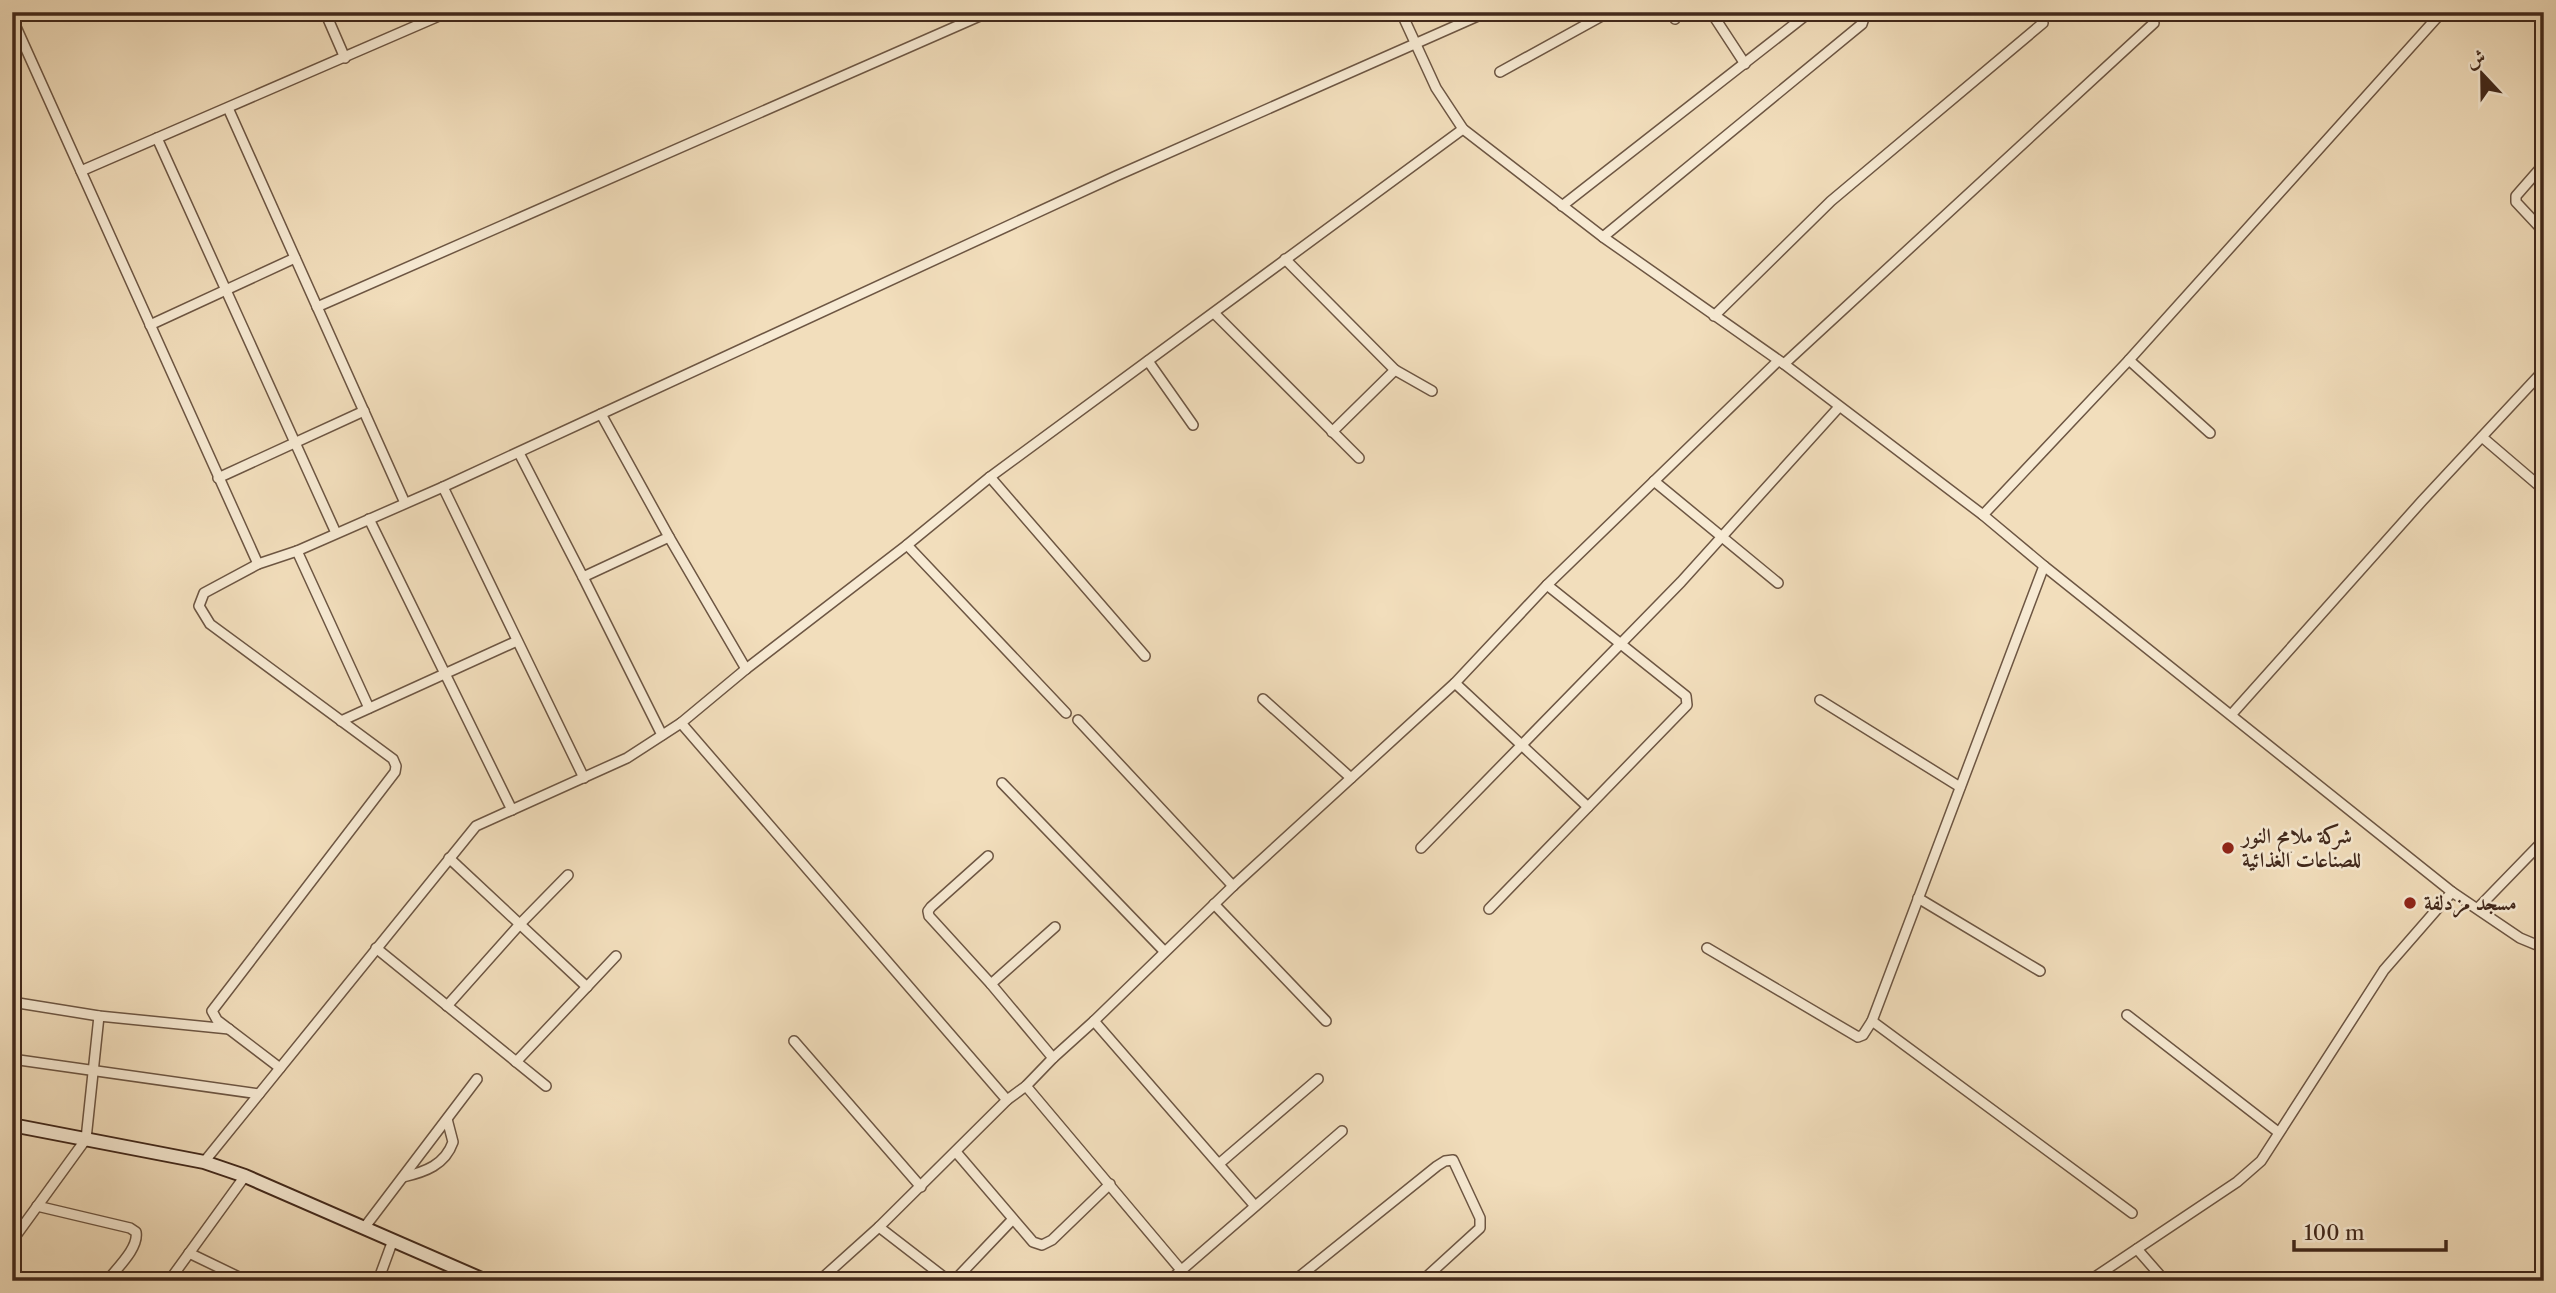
<svg xmlns="http://www.w3.org/2000/svg" width="2556" height="1293" viewBox="0 0 2556 1293" font-family="'Libre Caslon Text',Amiri,serif">
<rect width="100%" height="100%" fill="#f2debc"/>
<filter id="stains"><feTurbulence type="fractalNoise" baseFrequency=".00286" numOctaves="4"/><feColorMatrix values="0 0 0 0 .2 0 0 0 0 .09 0 0 0 0 .02 0 0 0 .5 -.17"/></filter>
<radialGradient id="worn" r=".72"><stop offset=".6" stop-color="#630" stop-opacity="0"/><stop offset="1" stop-color="#630" stop-opacity=".3"/></radialGradient>
<g fill="none" stroke-linecap="round" stroke-linejoin="round">
<g stroke="#6d5643" stroke-width="12">
<g id="street">
<polyline points="325,12 345,58"/>
<polyline points="1401,12 1436,88 1463,129 1603,237 1784,364 1983,515 2044,566 2452,892 2520,938 2544,948"/>
<polyline points="1672,12 1675,19"/>
<polyline points="1711,12 1745,64"/>
<polyline points="12,18 258,564"/>
<polyline points="1500,72 1609,12"/>
<polyline points="228,108 405,503"/>
<polyline points="157,138 336,533"/>
<polyline points="2544,164 2516,196 2516,202 2544,232"/>
<polyline points="81,171 448,12"/>
<polyline points="1562,206 1810,12"/>
<polyline points="1603,237 1862,24 1863,21 1858,12"/>
<polyline points="1285,259 1395,370 1332,432"/>
<polyline points="317,307 989,12"/>
<polyline points="1214,313 1359,458"/>
<polyline points="1714,316 1831,201 2043,23"/>
<polyline points="150,325 295,258"/>
<polyline points="2129,360 2210,433"/>
<polyline points="1148,361 1193,425"/>
<polyline points="1784,364 2154,23"/>
<polyline points="1395,370 1432,391"/>
<polyline points="2482,437 2544,490"/>
<polyline points="519,453 583,577 669,537 601,414 1116,176 1487,12"/>
<polyline points="990,477 1145,656"/>
<polyline points="218,478 364,411"/>
<polyline points="1654,481 1778,583"/>
<polyline points="443,487 584,778"/>
<polyline points="1983,515 2129,360 2442,12"/>
<polyline points="369,519 512,810"/>
<polyline points="669,537 746,669"/>
<polyline points="907,545 1066,713"/>
<polyline points="297,551 369,708"/>
<polyline points="583,577 662,735"/>
<polyline points="1455,683 1588,807"/>
<polyline points="1263,699 1351,778"/>
<polyline points="1820,700 1960,787"/>
<polyline points="2231,715 2422,501 2544,370"/>
<polyline points="1078,720 1233,886"/>
<polyline points="341,721 517,641"/>
<polyline points="681,723 1007,1100"/>
<polyline points="1002,783 1164,951"/>
<polyline points="1421,848 1681,582 1839,407"/>
<polyline points="988,856 931,907 928,911 929,916 991,984 1053,1058"/>
<polyline points="449,858 587,987"/>
<polyline points="1918,898 2040,971"/>
<polyline points="1214,904 1326,1021"/>
<polyline points="2478,908 2544,840"/>
<polyline points="1489,909 1687,705 1686,696 1547,585"/>
<polyline points="376,948 546,1086"/>
<polyline points="1707,948 1858,1037 1863,1035 1872,1021 2044,566"/>
<polyline points="991,984 1055,927"/>
<polyline points="12,1002 99,1016 229,1029"/>
<polyline points="447,1006 520,924 568,875"/>
<polyline points="2127,1015 2278,1132"/>
<polyline points="1094,1021 1255,1206"/>
<polyline points="1872,1021 2132,1213"/>
<polyline points="794,1041 921,1187"/>
<polyline points="12,1059 259,1094"/>
<polyline points="516,1062 616,956"/>
<polyline points="280,1068 217,1020 212,1011 395,772 396,766 393,759 210,624 199,606 204,593 258,564 297,551 443,487 601,414"/>
<polyline points="1026,1086 1181,1270"/>
<polyline points="956,1152 1033,1242 1042,1245 1052,1240 1110,1184"/>
<polyline points="204,1162 476,826 627,758 681,723 746,669 907,545 990,477 1463,129"/>
<polyline points="1220,1163 1318,1079"/>
<path d="M403 1177C425 1172 445 1165 453 1142L447 1119"/>
<path d="M37 1206 130 1228 136 1232C139 1248 117 1268 107 1281"/>
<polyline points="879,1227 949,1281"/>
<polyline points="364,1228 477,1079"/>
<polyline points="12,1241 86,1139 99,1016"/>
<polyline points="2137,1249 2165,1281"/>
<polyline points="189,1253 247,1281"/>
<polyline points="169,1281 245,1176"/>
<polyline points="378,1281 393,1240"/>
<polyline points="819,1281 879,1227 1007,1100 1026,1086 1053,1058 1094,1021 1233,886 1455,683 1547,585 1778,361"/>
<polyline points="954,1281 1013,1219"/>
<polyline points="1169,1281 1342,1131"/>
<polyline points="1294,1281 1437,1166 1445,1161 1453,1160 1480,1218 1480,1228 1422,1281"/>
<polyline points="2089,1281 2237,1182 2261,1161 2384,970 2452,892"/>
</g>
</g>
<g stroke="#41281b" stroke-width="16">
<polyline id="secondary" points="12,1125 204,1162 245,1176 486,1281"/>
</g>
<use href="#street" stroke="#f7ead3" stroke-width="9"/>
<use href="#secondary" stroke="#f7ead3" stroke-width="12"/>
</g>
<g fill="#8f2418" stroke="#f7ead3" stroke-width="2.5">
<circle cx="2228" cy="848" r="7"/>
<circle cx="2410" cy="903" r="7"/>
</g>
<g text-anchor="middle" stroke-width="5" stroke-linejoin="round" paint-order="stroke">
<g font-size="21" font-weight="bold" fill="#41281b" stroke="#f7ead3" text-anchor="start">
<text x="2242" y="843">شركة ملامح النور<tspan x="2242" dy="24">للصناعات الغذائية</tspan></text>
<text x="2424" y="910">مسجد مزدلفة</text>
</g>
</g>
<rect width="2556" height="1293" fill="none" stroke="#f2debc" stroke-width="42"/>
<rect x="14" y="14" width="2528" height="1265" fill="none" stroke="#41281b" stroke-width="3.5"/>
<rect x="21" y="21" width="2514" height="1251" fill="none" stroke="#41281b" stroke-width="2"/>
<g transform="translate(2482 74) rotate(338)" stroke="#f7ead3" stroke-width="5" paint-order="stroke">
<path d="M0-5L12 26L0 18L-12 26Z" fill="#41281b"/>
<text y="-10" font-size="19" font-weight="bold" text-anchor="middle" fill="#41281b">ش</text>
</g>
<path d="M2294 1240v10h152v-10" fill="none" stroke="#41281b" stroke-width="3.5"/>
<text x="2304" y="1240" font-size="21" fill="#41281b" stroke="#f7ead3" stroke-width="5" paint-order="stroke">100 m</text>
<rect width="100%" height="100%" filter="url(#stains)"/>
<rect width="100%" height="100%" fill="url(#worn)"/>
</svg>
